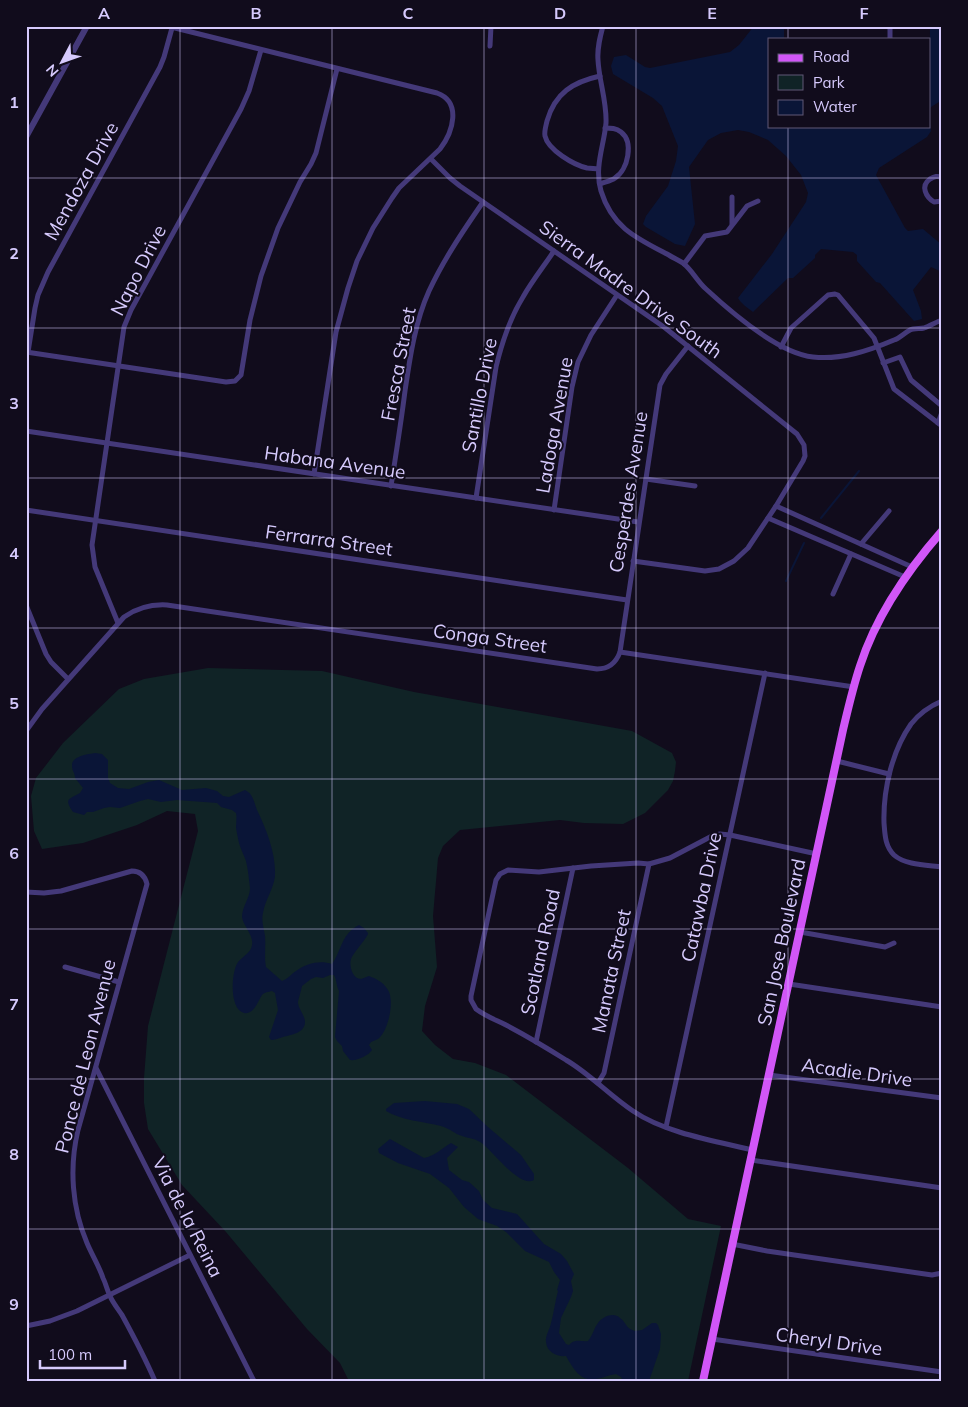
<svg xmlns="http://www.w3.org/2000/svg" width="968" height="1407" viewBox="0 0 968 1407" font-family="Mulish,sans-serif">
<rect width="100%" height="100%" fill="#110c1c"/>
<polygon fill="#102326" points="208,668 322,671 414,692 632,731 672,753 676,762 675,771 673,781 668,790 645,813 623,824 584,823 560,820 460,830 443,846 438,858 433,916 437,967 425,1006 422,1031 435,1045 453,1059 475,1063 506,1075 628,1168 688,1219 721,1226 688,1381 349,1381 340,1363 307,1329 226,1232 182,1185 148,1129 144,1103 144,1078 148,1026 198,831 195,814 167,811 137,825 83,843 42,849 34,831 31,796 36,778 63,743 119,689 144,679"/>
<g fill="#0a1537">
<polygon points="754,26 784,26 784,39 769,39 769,126 929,126 929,115 931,131 927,137 879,168 876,175 905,228 908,231 923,229 942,245 942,272 931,267 913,290 921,311 922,319 914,321 880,283 876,282 857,261 857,255 853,252 821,249 815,255 815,258 793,278 788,278 753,312 745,306 740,301 738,298 772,254 806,202 808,193 801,175 786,156 768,140 749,132 738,130 721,133 708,140 689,167 695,224 685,246 675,244 646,227 643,224 646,216 668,186 676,161 678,146 662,106 653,98 613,74 611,66 614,57 626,55 645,67 650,68 730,52 739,45"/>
<polygon points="930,26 942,26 942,100 931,107 929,110"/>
<path d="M95 753 102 754 108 760V778L110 783 118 788 129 789 148 782 159 780 182 790 206 788 217 791 223 796 229 797 245 790C254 794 254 804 258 812 267 831 276 854 275 876 274 888 265 900 263 913 261 921 264 928 265 936 266 946 264 957 266 967L282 981C288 979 291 974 296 971 307 963 320 960 332 964 342 950 341 934 359 925L364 928 368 933V934C364 942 353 953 351 959 349 965 352 979 361 979 364 978 366 977 369 976 377 979 383 982 388 990 395 1001 388 1032 378 1039 376 1040 373 1041 371 1042L369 1045 372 1050C368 1056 357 1061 350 1060L343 1051 342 1046 337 1041 335 1037 339 991C336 986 337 980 334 975H330L323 978 316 977 311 979 302 986C301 991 299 997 298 1002 298 1009 305 1015 305 1022 305 1033 291 1035 283 1037 279 1038 275 1040 271 1040L269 1037 278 1010 275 993 272 991C268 992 265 992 262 995 258 1001 254 1015 244 1013 229 1009 231 972 238 962 243 956 251 953 252 945 254 935 243 926 242 917 242 906 250 898 250 888 249 880 248 869 246 861 244 855 241 850 239 843 238 839 237 833 236 828 236 823 237 818 236 813L232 810 221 807 217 803 177 800 161 802 148 799 140 801 120 808 110 807 104 808 93 812H87L84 815 73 812C63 798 70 799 80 793L83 788 75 778C75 773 72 771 72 766 71 756 88 754 95 753Z"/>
<path d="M425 1101 457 1104 469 1109 488 1127 521 1155 534 1174V1180C520 1188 494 1153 483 1144 475 1138 471 1139 462 1136 455 1134 449 1128 441 1126 425 1122 400 1120 386 1111V1109L394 1103Z"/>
<path d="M390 1139 424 1158C435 1156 442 1148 451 1143L458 1147 447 1158 449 1170 462 1180 469 1182 479 1191 483 1200 492 1208 517 1214 544 1244 561 1254 567 1261 574 1274 571 1281 573 1291 571 1297 561 1318 559 1333 566 1344 569 1345C576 1338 579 1342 588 1341 593 1335 594 1328 598 1323 603 1316 614 1312 620 1318 627 1323 625 1328 635 1331L642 1330 652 1323H656L658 1325 661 1334 660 1349 649 1381H623L621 1377 616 1374C609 1375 603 1378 596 1379 580 1382 573 1368 566 1356 558 1357 547 1353 546 1342 545 1336 550 1329 551 1323 554 1312 555 1302 558 1291L557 1290 560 1280 554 1272 549 1262 525 1251 506 1232 497 1226 478 1219 464 1207 449 1188 430 1174 398 1163 379 1153 378 1149Z"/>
</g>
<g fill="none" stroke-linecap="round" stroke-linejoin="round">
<g stroke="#0a1537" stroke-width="2">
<polyline points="821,518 859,471"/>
<polyline points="786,581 804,543"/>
</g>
<g stroke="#443979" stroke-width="5">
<path d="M167 26 437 93C462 102 453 132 440 149L399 188 392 198 373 228 357 261 348 288 336 332 314 474"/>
<path d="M603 26C600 37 597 48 598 60 599 81 607 102 606 123 604 146 594 167 601 191 612 227 636 238 667 254 672 257 678 260 683 263 692 270 697 281 706 289 732 313 778 353 813 357 841 360 868 351 894 340 900 338 904 333 910 330 914 328 920 329 924 328 930 326 936 322 942 320"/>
<polyline points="890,39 890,26"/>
<polyline points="490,46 491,26"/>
<polyline points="431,159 450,178 460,186 664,327 797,434 804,445 805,456 803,461 776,506 748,548 734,561 719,569 705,571 633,561"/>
<path d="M598 169C595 169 591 168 587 168 574 165 548 150 545 136 544 131 546 126 547 121 555 93 573 82 600 76"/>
<path d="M942 177C937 176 935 176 930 179 920 186 926 197 934 202L942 201"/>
<path d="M600 184C605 182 611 181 615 178 628 170 634 142 621 132 616 128 611 128 605 128"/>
<polyline points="732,197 732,224"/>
<polyline points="684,264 705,236 727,232 747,206 758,201"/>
<polyline points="781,347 791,328 828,295 835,294 838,295 874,338 894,389 942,426"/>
<polyline points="26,352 226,382 235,381 241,375 250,320 261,276 278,228 300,182 311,164 316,153 337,69"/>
<polyline points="28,352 35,308 38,295 48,272 160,67 164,57 172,28"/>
<polyline points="883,363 900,357 911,380 942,406"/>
<polyline points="938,423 942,412"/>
<polyline points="26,431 638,522"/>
<polyline points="646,479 695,486"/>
<path d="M391 486C396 454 401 423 405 391 410 357 415 322 429 291 444 259 463 231 483 202"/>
<path d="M476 498 496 367C502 342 510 318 523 297 532 281 544 266 554 251"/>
<polyline points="776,506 912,567"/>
<polyline points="26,510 627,600"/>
<polyline points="554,510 572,387 578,362 591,335 617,295"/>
<polyline points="768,518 905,577"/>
<polyline points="861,544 889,511"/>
<polyline points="833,594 851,554"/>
<polyline points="26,605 46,654 51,662 68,679"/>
<polyline points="118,623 95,567 92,545 124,327 131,310 241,109 249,91 261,50"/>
<polyline points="620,652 854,687"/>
<path d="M942 701C930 706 919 714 911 724 892 751 883 790 884 823 885 835 885 846 894 855 905 865 927 865 942 867"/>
<path d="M26 731 42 709 124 617C137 608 150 604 167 605L597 669C609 669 616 663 620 652L660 385 666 374 688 346"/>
<polyline points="837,761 889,774"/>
<path d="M26 892 44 893 61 891 132 871C140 871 145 876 147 884L78 1130C69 1168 72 1208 87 1243 92 1255 99 1266 103 1278 106 1284 107 1290 110 1296 113 1303 118 1309 122 1315 134 1337 145 1358 155 1381"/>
<polyline points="800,932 885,947 894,943"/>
<polyline points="65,967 119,982"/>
<polyline points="789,984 942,1007"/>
<polyline points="536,1042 573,868"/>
<polyline points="96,1068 254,1381"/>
<polyline points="769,1075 942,1098"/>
<polyline points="598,1083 604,1073 649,864"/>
<polyline points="666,1127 765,673"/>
<path d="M753 1150C715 1141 665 1133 633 1111 609 1095 590 1074 566 1060 547 1048 527 1036 506 1025 496 1020 485 1016 476 1009L471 1000V996L496 880 500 874 508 870 539 872 591 866 638 863 649 864 670 858 712 836 720 834 730 835 817 854"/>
<polyline points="751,1160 942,1188"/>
<polyline points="732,1244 767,1251 932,1275 942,1273"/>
<polyline points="26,1326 50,1321 77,1311 190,1255"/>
<polyline points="712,1339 942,1372"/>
</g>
<polyline stroke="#443979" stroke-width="6" points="26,137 87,26"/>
<path stroke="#d156f7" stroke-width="8" d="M703 1381 843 730C848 709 853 687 860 666 876 616 907 571 942 531"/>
</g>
<path fill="none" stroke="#d6cafd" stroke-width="1" stroke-opacity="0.55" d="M180 26V1381M332 26V1381M484 26V1381M636 26V1381M788 26V39M788 126V1381M26 178H942M26 328H942M26 478H942M26 628H942M26 779H942M26 929H942M26 1079H942M26 1229H942"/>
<g text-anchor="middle" stroke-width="4" stroke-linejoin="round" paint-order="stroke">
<g font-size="19" fill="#d6cafd" stroke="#110c1c">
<text transform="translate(81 181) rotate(-61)" y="7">Mendoza Drive</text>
<text transform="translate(138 270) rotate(-63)" y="7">Napo Drive</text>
<text transform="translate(631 289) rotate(36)" y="7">Sierra Madre Drive South</text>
<text transform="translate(398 364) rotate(-79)" y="7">Fresca Street</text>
<text transform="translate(479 395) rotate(-79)" y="7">Santillo Drive</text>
<text transform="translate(554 425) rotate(-80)" y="7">Ladoga Avenue</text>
<text transform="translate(335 462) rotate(8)" y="7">Habana Avenue</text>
<text transform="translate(628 492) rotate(-81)" y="7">Cesperdes Avenue</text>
<text transform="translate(329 540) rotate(8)" y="7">Ferrarra Street</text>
<text transform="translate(490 638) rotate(8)" y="7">Conga Street</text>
<text transform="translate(701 897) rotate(-78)" y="7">Catawba Drive</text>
<text transform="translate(781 942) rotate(-78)" y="7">San Jose Boulevard</text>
<text transform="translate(540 952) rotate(-78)" y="7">Scotland Road</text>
<text transform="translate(611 971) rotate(-78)" y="7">Manata Street</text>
<text transform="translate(85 1056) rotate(-76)" y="7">Ponce de Leon Avenue</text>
<text transform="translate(857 1072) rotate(8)" y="7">Acadie Drive</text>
<text transform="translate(188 1217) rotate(63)" y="7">Via de la Reina</text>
<text transform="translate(829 1341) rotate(8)" y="7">Cheryl Drive</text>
</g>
</g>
<rect width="968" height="1407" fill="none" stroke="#110c1c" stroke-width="55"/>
<rect x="768" y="38" width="162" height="90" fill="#110c1c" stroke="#605876"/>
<rect x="778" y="54" width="25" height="8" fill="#d156f7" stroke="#605876"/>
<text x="813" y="62" font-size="15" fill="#d6cafd">Road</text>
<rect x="778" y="75" width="25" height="15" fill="#102326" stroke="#605876"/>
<text x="813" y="88" font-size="15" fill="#d6cafd">Park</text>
<rect x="778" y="100" width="25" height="15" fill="#0a1537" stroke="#605876"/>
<text x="813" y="112" font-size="15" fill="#d6cafd">Water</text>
<g transform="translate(62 62) rotate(229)" stroke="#110c1c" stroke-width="4" paint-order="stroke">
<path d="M0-4L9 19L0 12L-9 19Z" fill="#d6cafd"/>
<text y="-8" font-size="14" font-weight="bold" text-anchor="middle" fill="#d6cafd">N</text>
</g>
<path d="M40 1360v8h85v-8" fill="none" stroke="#d6cafd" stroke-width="2.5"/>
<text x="48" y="1360" font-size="15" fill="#d6cafd" stroke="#110c1c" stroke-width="4" paint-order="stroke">100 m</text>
<rect x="28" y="28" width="912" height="1352" fill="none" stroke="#d6cafd" stroke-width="2"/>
<g font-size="16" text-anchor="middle" font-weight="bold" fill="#d6cafd">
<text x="104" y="19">A</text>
<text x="256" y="19">B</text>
<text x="408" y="19">C</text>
<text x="560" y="19">D</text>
<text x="712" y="19">E</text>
<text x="864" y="19">F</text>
<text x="14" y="108">1</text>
<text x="14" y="259">2</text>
<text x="14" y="409">3</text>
<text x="14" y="559">4</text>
<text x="14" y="709">5</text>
<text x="14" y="859">6</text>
<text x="14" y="1010">7</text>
<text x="14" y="1160">8</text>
<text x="14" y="1310">9</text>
</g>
</svg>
